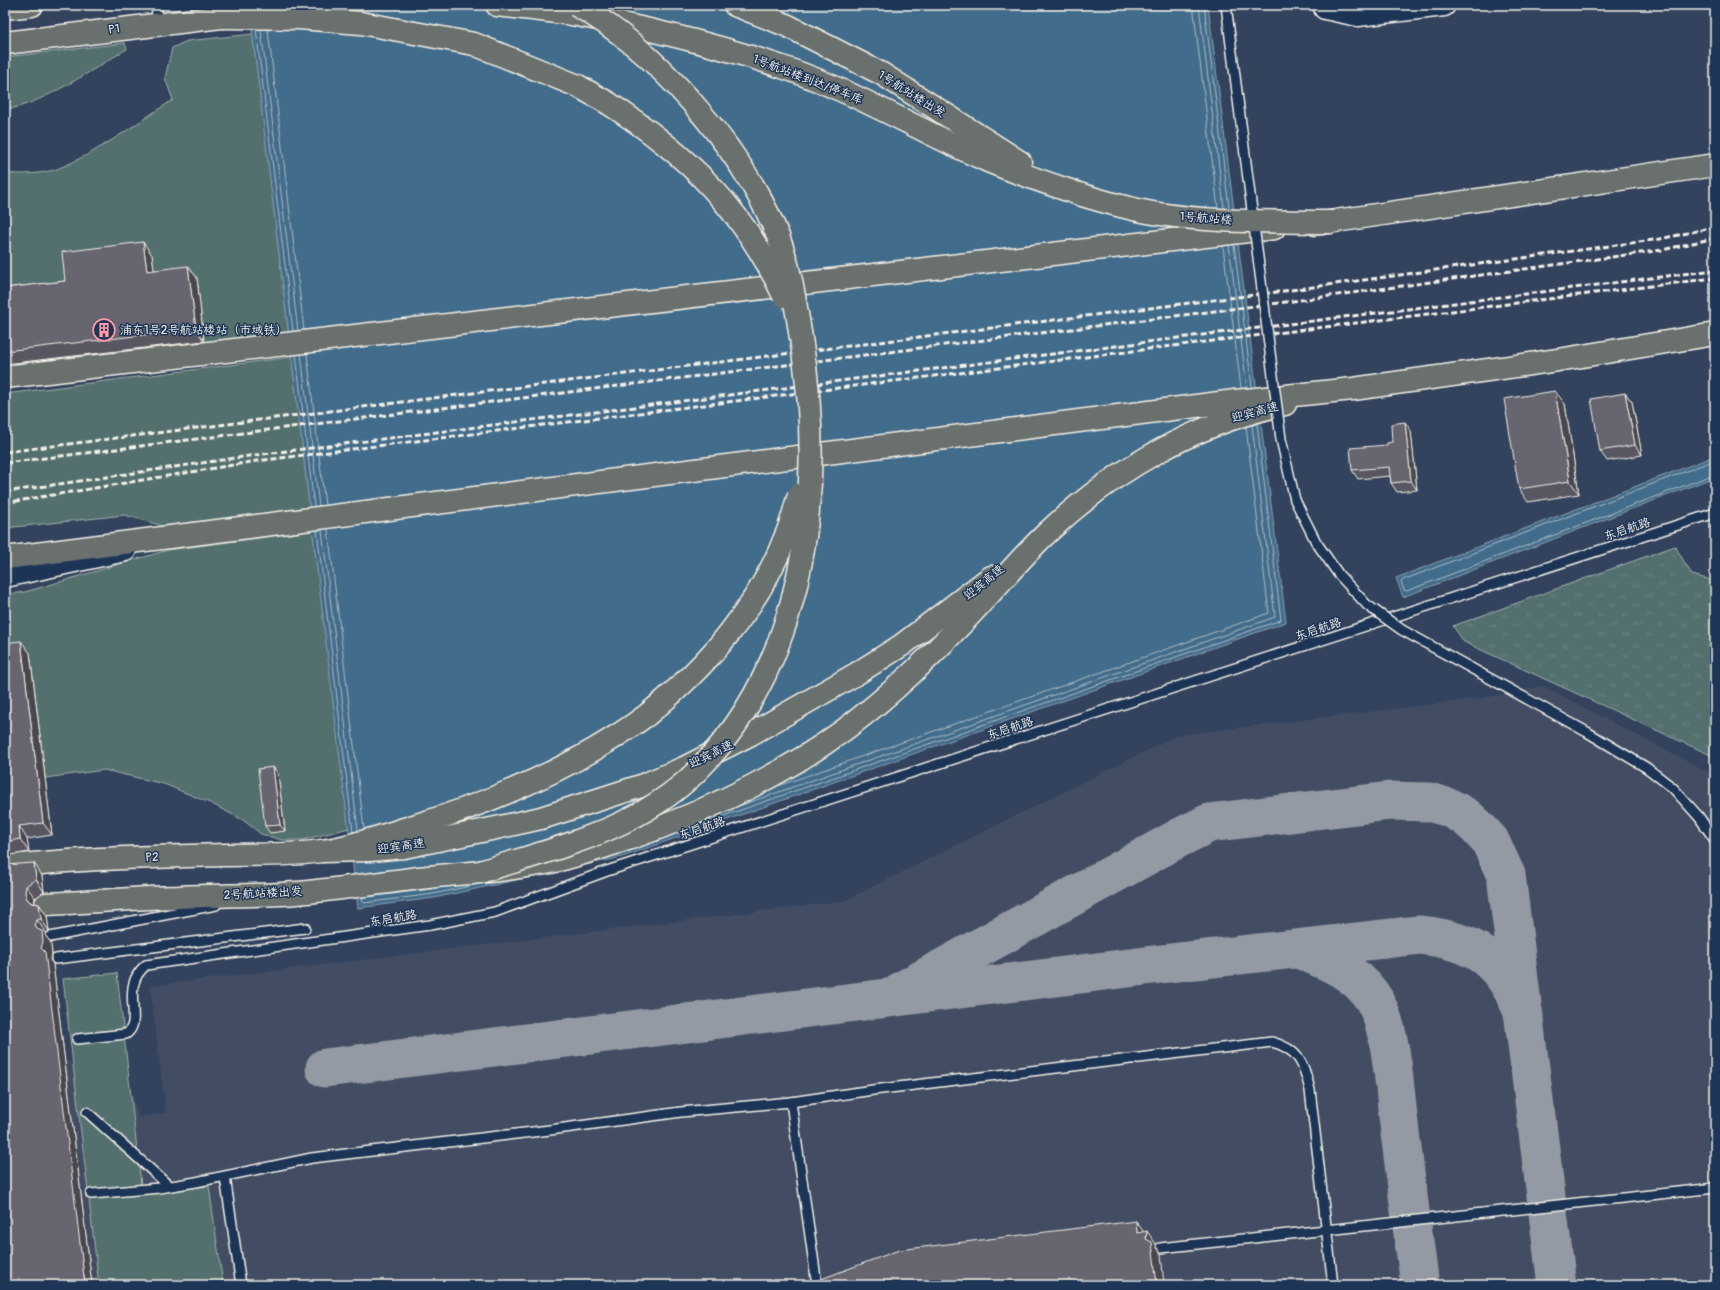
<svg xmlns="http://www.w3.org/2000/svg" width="1720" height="1290" viewBox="0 0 1720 1290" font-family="Pangolin,'LXGW WenKai TC',sans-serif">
<defs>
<pattern id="park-tufts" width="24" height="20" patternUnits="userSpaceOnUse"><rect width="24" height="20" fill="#526f6e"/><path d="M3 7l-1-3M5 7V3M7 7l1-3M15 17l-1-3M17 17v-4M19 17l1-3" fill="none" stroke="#6c8483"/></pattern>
</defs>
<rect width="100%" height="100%" fill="#33435e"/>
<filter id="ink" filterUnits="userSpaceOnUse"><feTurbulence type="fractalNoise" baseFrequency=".025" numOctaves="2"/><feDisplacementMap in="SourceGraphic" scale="8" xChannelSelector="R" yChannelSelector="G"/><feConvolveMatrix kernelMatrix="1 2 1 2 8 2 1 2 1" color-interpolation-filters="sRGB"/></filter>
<g filter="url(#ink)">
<polygon fill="#424d63" points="1543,686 1715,776 1715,1285 5,1285 5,854 29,851 31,865 41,864 65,1062 123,1056 138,1117 166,1113 150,986 844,901 1178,735 1484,698"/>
<g fill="#526f6e" stroke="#a3b0ab">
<path d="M253 34 289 334 164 351 5 334V173C20 175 42 174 57 169 98 153 136 123 173 100L165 78 172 48 187 41Z"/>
<path d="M125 43 127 49C93 69 43 104 5 110V57Z"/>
<polygon points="292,357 310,509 163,526 125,515 5,528 5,394"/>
<polygon points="313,531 349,828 303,840 282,840 261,834 243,820 210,803 164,784 104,770 45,778 30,653 5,656 5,595 25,592 168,550"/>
<polygon points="117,973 142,1194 209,1186 223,1285 99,1285 63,979"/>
</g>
<polygon fill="url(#park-tufts)" stroke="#a3b0ab" points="1675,546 1692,575 1715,581 1715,757 1464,642 1453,626"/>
<g fill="#436c8b" stroke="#8aa1b0">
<polygon points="249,5 1208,5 1286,622 622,857 434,898 358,908"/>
<polygon points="1715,456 1715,477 1403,597 1396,578"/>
</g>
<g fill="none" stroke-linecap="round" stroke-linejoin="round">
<g stroke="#adbcc3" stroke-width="1">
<polyline points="1193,5 1218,208"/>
<polyline points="1199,5 1224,208"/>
<polyline points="1204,5 1229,208"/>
<polyline points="256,29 293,331"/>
<polyline points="261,30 298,331"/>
<polyline points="268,30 304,330"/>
<polyline points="1229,245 1247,388"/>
<polyline points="1234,245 1252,387"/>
<polyline points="1223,246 1241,388"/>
<polyline points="301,354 319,506"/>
<polyline points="307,354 325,505"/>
<polyline points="296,355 314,506"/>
<polyline points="1715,460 1403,580 1401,582 1404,590 1407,591 1715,474"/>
<polyline points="328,529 364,829"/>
<polyline points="317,530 353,832"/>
<polyline points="322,530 358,831"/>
<polyline points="778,786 1269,613 1246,427"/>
<polyline points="739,806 1275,617 1252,425"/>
<polyline points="684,830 1281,620 1257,424"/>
<polyline points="367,897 433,889"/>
<polyline points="361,898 364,903 433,894 480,884"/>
</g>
<g stroke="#949aa3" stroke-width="39">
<path d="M1298 949C1325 960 1353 970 1371 995 1391 1022 1394 1082 1398 1116 1405 1172 1412 1229 1420 1285"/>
<polyline points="903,990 1177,839 1209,823 1390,801 1429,802 1450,808 1466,817 1477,827 1490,841 1506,875 1557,1285"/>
<path d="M325 1068 1161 964 1419 935C1476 940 1504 962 1524 1015"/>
</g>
<g stroke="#f4f1e8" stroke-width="12">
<g id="service">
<polyline points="156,5 158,24"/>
<polyline points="1699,817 1715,840"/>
<polyline points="50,937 216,905"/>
<polyline points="56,959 305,928"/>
<path d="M77 1039 126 1034C145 1021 118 988 146 965L430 925 495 912 607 871 1715 513"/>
<polyline points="791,1102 817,1285"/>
<polyline points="87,1112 169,1186"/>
<polyline points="225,1177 241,1285"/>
<path d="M91 1194 159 1188 196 1182 312 1158 550 1130 681 1112 791 1102 873 1090 1272 1042C1299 1049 1304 1064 1310 1090L1333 1285"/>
<polyline points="1160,1248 1715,1188"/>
</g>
</g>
<g stroke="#f4f1e8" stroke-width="25">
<g id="tertiary">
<polyline points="1325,8 1358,15 1444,5"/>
<polyline points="5,576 125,550"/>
</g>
</g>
<g stroke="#f4f1e8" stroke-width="25">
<g id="primary">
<path d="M497 5C521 8 546 10 571 14 643 27 715 44 785 68 856 92 920 131 988 161 1019 174 1050 184 1082 195"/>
<polyline points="735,5 786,25 882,74 1020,162"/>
<polyline points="5,8 32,5"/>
<polyline points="224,17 299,18 361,23 474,44 578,86 608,103"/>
<polyline points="5,43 238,15"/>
<polyline points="323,851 370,850 404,847 496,828 541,818 641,786 684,768 751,734 856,674 902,645 991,577"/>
<path d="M5 867C76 858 149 857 221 855 254 854 289 856 322 851 349 847 376 838 401 830 488 804 574 769 647 715"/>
<path d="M46 904C90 902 134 898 178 897 218 895 258 896 297 893 341 889 385 882 428 877 465 873 503 871 539 864 560 861 580 854 600 848 680 824 776 780 844 730 894 693 940 648 982 602 1004 579 1025 553 1049 531 1115 469 1196 423 1285 404"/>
</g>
</g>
<g stroke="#f4f1e8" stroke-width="25">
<g id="trunk">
<polyline points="1315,224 1715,165"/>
<polyline points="5,377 1274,228"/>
<polyline points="5,558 1235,401 1353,389 1558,360 1715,334"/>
</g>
</g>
<use href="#service" stroke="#1d3557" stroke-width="9"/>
<use href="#tertiary" stroke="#1d3557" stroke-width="22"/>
<use href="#primary" stroke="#6b706d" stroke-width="22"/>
<use href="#trunk" stroke="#6b706d" stroke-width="22"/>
<g stroke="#f4f1e8" stroke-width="3" stroke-dasharray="6 3" stroke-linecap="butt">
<polyline points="5,452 1277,292 1660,239 1715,227"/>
<polyline points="5,463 1279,303 1662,250 1715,238"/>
<polyline points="5,492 256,455 1715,270"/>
<polyline points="5,503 257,461 1715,278"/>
</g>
<g stroke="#f4f1e8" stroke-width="12" stroke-linecap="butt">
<polyline id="service-bridge" points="1226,5 1281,439 1295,500 1316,542 1339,575 1367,605 1402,630 1587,732 1647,768 1673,788 1699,817"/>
</g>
<g stroke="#f4f1e8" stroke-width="25" stroke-linecap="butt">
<g id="primary-bridge">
<path d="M608 103C687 154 744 210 784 296"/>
<path d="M1082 195C1105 202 1129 209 1153 213 1212 223 1273 221 1333 222"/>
<path d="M647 715C708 665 759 607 787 533 792 521 795 508 799 495"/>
<path d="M480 872C556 848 638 830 697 771 808 660 825 486 801 338 795 301 790 264 775 229 739 146 655 48 576 5"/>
</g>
</g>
<use href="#service-bridge" stroke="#1d3557" stroke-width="9"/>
<use href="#primary-bridge" stroke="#6b706d" stroke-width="22"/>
</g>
<g fill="#585760" stroke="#f4f1e8">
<polygon points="152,255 154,270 197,278 204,341 5,364 5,288 65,281"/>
<polygon points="1625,393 1632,402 1642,455 1607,461 1600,451"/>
<polygon points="1565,404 1579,494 1528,502 1519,489"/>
<polygon points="1411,431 1417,490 1397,492 1391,483 1390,476 1358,479 1352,470 1387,445"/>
<polygon points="5,643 30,653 52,835 27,839 29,852 5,856"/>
<polygon points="273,767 278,774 285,831 270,833 265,826"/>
<polygon points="5,865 42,876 44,892 35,898 34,903 39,904 47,916 49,931 46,933 45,935 51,943 52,955 50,960 53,964 92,1285 5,1285"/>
</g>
<g fill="#47474e" stroke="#f4f1e8">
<polygon points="143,242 152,255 156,283 147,271"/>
<polygon points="188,266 197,278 204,341 196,329"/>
<polygon points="1555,391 1565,404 1579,494 1570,481"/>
<polygon points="1625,393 1632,402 1642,455 1635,445"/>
<polygon points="1405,422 1411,431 1417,490 1411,481"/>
<polygon points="21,641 30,653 52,835 43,823"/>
<polygon points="273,767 278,774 285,831 280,825"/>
<polygon points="19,826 27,839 29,852 20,839"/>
<polygon points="34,863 42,876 44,892 36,879"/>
<polygon points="26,886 35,898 34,905 27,899 25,893"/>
<polygon points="39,904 47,916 49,931 41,919"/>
<polygon points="37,920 46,933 45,935 51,943 52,955 50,960 53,964 92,1285 85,1285 41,948 35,925"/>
<polygon points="1136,1221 1145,1234 1137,1233"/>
<polygon points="1147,1231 1156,1244 1156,1246 1161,1254 1164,1285 1157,1285 1146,1239"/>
</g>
<g fill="#666570" stroke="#f4f1e8">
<polygon points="143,242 147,271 188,266 196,329 5,351 5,288 65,281 62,252"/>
<polygon points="1555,391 1570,481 1519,489 1504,399"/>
<polygon points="1625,393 1635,445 1600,451 1591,399"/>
<polygon points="1405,422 1411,481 1391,483 1389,467 1352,470 1350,448 1387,445 1387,443 1392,442 1391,424"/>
<polygon points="21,641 43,823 19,826 20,839 5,842 5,643"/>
<polygon points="273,767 280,825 265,826 258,769"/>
<polygon points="34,863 36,879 26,886 25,893 27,899 31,903 39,904 41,919 37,920 35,925 37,929 42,931 43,942 41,948 45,952 85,1285 5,1285 5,865"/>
<polygon points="1136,1221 1137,1233 1147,1231 1146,1239 1152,1242 1157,1285 805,1285 899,1250"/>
</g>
</g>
<defs>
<g id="building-ring" transform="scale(1.15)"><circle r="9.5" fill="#1d3557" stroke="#ff9aa2" stroke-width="1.5"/><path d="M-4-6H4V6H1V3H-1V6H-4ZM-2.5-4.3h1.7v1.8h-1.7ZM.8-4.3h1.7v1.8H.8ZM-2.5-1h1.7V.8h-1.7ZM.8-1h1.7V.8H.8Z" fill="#ff9aa2"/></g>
</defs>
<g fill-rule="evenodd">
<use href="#building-ring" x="104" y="330"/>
</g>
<g text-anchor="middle" stroke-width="3" stroke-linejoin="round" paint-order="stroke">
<g font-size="12" fill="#f4f1e8" stroke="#1d3557">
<text transform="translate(114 29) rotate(-7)" y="4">P1</text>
<text transform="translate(808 79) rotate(21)" y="4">1号航站楼到达/停车库</text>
<text transform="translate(912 94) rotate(32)" y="4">1号航站楼出发</text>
<text transform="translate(1206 218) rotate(4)" y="4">1号航站楼</text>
<text transform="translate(1255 412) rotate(-15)" y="4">迎宾高速</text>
<text transform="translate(1627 529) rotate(-18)" y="4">东启航路</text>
<text transform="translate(984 582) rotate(-39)" y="4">迎宾高速</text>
<text transform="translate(1318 629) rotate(-18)" y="4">东启航路</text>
<text transform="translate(1010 728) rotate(-18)" y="4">东启航路</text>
<text transform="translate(711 754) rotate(-26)" y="4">迎宾高速</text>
<text transform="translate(702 828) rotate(-18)" y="4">东启航路</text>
<text transform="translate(401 846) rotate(-8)" y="4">迎宾高速</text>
<text transform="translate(152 857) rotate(-3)" y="4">P2</text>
<text transform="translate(263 893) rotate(-3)" y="4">2号航站楼出发</text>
<text transform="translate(393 918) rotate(-9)" y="4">东启航路</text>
</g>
<g font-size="12" fill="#f4f1e8" stroke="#1d3557" text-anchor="start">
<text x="120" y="334">浦东1号2号航站楼站（市域铁）</text>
</g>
</g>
<rect width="1720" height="1290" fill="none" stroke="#1d3557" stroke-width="20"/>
<rect x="10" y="10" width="1700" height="1270" fill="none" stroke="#f4f1e8" stroke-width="1.5" filter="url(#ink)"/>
</svg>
